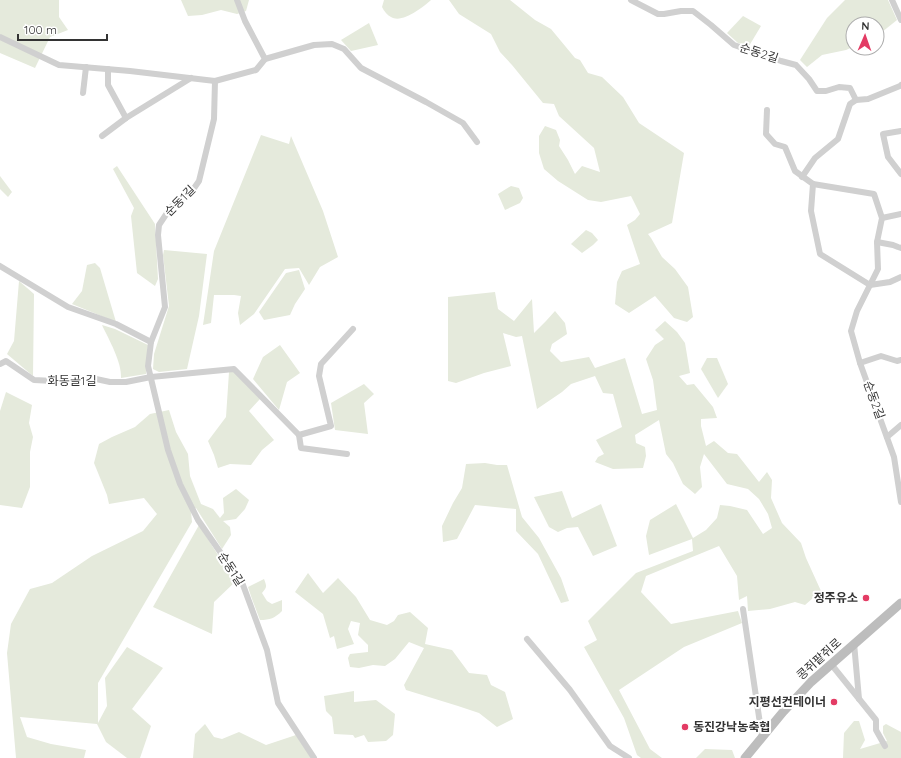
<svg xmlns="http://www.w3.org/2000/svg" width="901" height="758" viewBox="0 0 901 758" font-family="Quicksand,'Noto Sans KR',sans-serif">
<rect width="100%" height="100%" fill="#fff"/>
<g fill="#e5eadc">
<polygon points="0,0 59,0 59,17 68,30 50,37 35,68 0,53"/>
<polygon points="181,0 249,0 246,11 237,14 221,10 202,15 188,16"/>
<path d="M384 0H431C423 7 402 24 391 17 387 15 384 11 382 7Z"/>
<polygon points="449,0 510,0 535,20 551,29 575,58 580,60 588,73 602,77 623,97 639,123 684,153 672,223 648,234 651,238 662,257 675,269 688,287 693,317 687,322 674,318 655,296 629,313 615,304 617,282 622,271 640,264 627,225 635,220 640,214 631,196 601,202 588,200 558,181 544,169 539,153 539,136 545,126 556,130 560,140 559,146 568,160 575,174 582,166 600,172 594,148 559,116 554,104 543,103 512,65 500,52 491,34 459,14"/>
<polygon points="845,0 888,0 897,20 877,36 877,24 853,24 853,47 846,50 822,55 807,67 800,60 827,18"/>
<polygon points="743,16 761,26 749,46 738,43 727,33"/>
<polygon points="369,23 378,45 351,51 341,40"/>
<polygon points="261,135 289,144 291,136 323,211 338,257 320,267 309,285 299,268 285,269 254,314 240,325 238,313 241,296 234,295 214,295 211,323 203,325 214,251"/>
<polygon points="117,166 155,224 158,279 155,286 137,273 131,216 134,208 113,169"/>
<polygon points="0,176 12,192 8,197 0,189"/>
<polygon points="511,186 519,188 523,198 520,203 505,210 498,194"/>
<polygon points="586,230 592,233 598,240 593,245 582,253 571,244"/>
<polygon points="164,250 207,254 199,316 187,369 159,372 153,369 154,354 169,306 163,255"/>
<polygon points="95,263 100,268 116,322 72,304 82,291 87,265"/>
<polygon points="299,270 305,289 295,304 290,315 264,320 259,312 286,273"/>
<polygon points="19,281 34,294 33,376 7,354 14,341"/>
<polygon points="495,292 498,309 514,321 532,299 534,333 546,321 555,311 565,323 567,334 552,344 550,351 561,362 589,357 595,368 625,358 642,414 657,410 653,380 646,359 655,345 664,339 655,330 665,321 677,332 685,343 690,373 679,376 687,385 694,384 713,407 717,418 701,419 701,426 706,446 714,441 728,453 737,454 759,482 767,472 772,480 771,498 782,523 801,543 806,558 821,591 805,605 795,602 770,609 748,611 747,596 739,600 737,576 719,546 646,576 641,592 671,624 738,611 742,623 684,647 619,690 650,749 662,758 641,758 637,755 624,718 584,647 597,640 588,621 636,573 693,551 692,539 649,555 646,536 650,520 676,504 693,538 706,530 717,518 720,505 730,506 747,510 763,534 772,528 768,514 759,499 748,489 727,484 704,454 700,467 702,487 695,494 683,484 673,463 666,454 659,420 635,435 636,443 645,447 646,456 643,468 613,469 595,462 598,457 604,454 596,440 622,427 613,394 603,393 595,376 571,384 562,392 537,409 522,336 516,337 503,333 511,366 484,373 456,383 448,381 448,297"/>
<path d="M102 325 115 329 148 345 146 374 121 378C122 362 109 340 102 325Z"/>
<polygon points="280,345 300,373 287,382 279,410 253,379 263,357"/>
<polygon points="707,358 717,358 728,384 718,398 701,369"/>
<polygon points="233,371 260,399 249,411 274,440 262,450 251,465 230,464 218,468 214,455 208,441 226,417 229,372"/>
<polygon points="364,384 374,394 364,403 368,434 335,430 331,403"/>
<polygon points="6,392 32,405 29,423 33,437 30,452 30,487 22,508 0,505 0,411"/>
<polygon points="169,410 176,432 188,454 190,476 201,504 213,509 220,518 224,513 223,498 236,489 249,500 245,509 236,519 223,521 230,527 231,535 222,549 196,508 191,511 192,522 98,683 98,723 107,706 105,678 127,647 163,668 132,709 151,726 140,758 127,758 106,742 97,724 20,717 27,737 51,744 86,750 84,758 16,758 7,653 11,624 30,589 52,583 92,556 143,531 157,514 144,498 109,504 107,495 94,463 99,444 112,437 135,427 150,414"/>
<polygon points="485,463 497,465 507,465 522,517 539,538 561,578 569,601 561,603 538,554 516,531 516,509 475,505 457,539 443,542 442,526 453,503 462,488 466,464"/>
<polygon points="562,491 572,518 601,504 617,546 593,556 578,527 567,528 558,532 549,527 534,497"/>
<polygon points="199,525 235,582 214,602 212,634 153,607"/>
<polygon points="308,573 323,593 338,578 356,597 370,620 387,625 394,621 398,615 410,612 428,628 425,644 452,650 469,673 487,675 491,685 505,692 513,719 497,727 479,713 458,706 406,690 404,685 424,648 409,642 395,659 385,666 373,665 359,668 350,667 348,658 350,654 368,652 368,645 358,635 360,623 351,621 348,629 354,644 337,649 334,636 330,638 323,614 295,592"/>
<path d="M264 579C267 587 267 587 262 593L267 601 272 604 282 600V611C275 618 270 620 260 620L252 599 248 587Z"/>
<polygon points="354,691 354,702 376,700 395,714 393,735 386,741 368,742 364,735 355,738 353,735 334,734 332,717 326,711 324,696"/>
<polygon points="854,721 859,721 865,740 860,749 887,741 883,733 883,726 886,724 901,732 901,758 843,758 844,733"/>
<polygon points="205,724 214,737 222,739 239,732 266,745 296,735 311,758 193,758 195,734"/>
<polygon points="705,749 732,750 735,758 696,758"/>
</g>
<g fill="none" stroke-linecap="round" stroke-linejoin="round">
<g stroke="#d0d0d0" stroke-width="6">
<polyline points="631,0 658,14 664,14 681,11 693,11 711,25 734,45 781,61 796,65 809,79 817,91 826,91 839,87 850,88 856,100"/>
<polyline points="892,0 901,20"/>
<polyline points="0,37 59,65 130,71 215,81 256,70 265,59 245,21 237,0"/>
<polyline points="265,59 314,45 332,44 344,49 361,68 426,102 463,123 477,142"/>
<polyline points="108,69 108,85 126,118"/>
<polyline points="215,81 214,119 199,181 190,194 181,199 171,207 159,225 158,235 165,307 151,342 148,366 168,450 180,484 198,520 243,585 267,650 278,703 314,758"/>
<polyline points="83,93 86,67"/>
<polyline points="767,110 766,134 775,144 785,147 795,171 813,184 811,211 820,254 870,285 857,311 851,331 860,363 894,457 901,502"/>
<polyline points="901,131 883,134 888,157 901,174"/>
<polyline points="102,136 126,118 191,78"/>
<polyline points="802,177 815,158 838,139 850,104 856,100 868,99 900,86 901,85"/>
<polyline points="813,184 874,194 882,218 877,242 878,269 870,285"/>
<polyline points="882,218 901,214"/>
<polyline points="877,242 893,245 898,247 901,248"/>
<polyline points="0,266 68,307 116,324 151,342"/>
<polyline points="870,285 890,282 901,277"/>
<polyline points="860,363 881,356 897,361 901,360"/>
<polyline points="0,364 6,361 34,380 54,381 96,379 110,382 126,382 151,377 234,369 299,435 331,426 319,376 321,364 353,329"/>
<polyline points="299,435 301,448 347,454"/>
<polyline points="887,437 901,425"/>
<polyline points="743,609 762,737"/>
<polyline points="527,639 570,690 610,746 629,758"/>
<polyline points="854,643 859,699"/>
<polyline points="831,664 876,720 876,730 885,746"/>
</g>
<polyline stroke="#bdbdbd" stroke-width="9" points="745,758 783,712 811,682 901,603"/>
</g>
<g fill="#e33b64" stroke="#fff" stroke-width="1.5">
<circle cx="866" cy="598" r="4"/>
<circle cx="834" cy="702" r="4"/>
<circle cx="685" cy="727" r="4"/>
</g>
<g text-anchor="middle" stroke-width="4" stroke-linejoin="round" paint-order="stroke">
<g font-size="12" fill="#333" stroke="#fff">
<text transform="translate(759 53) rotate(18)" y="4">순동2길</text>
<text transform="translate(180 201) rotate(-45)" y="4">순동1길</text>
<text x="72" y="385">화동골1길</text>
<text transform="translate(874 400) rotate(70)" y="4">순동2길</text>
<text transform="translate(231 569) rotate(57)" y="4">순동1길</text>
<text transform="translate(819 659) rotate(-42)" y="4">콩쥐팥쥐로</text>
</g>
<g font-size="12" font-weight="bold" fill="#333" stroke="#fff" text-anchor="end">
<text x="858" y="602">정주유소</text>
<text x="826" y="706">지평선컨테이너</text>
<text x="693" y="731" text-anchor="start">동진강낙농축협</text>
</g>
</g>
<g transform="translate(865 36) rotate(2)"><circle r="19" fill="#ffffff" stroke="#adadad"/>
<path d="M0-3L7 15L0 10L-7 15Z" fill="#e33b64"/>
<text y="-6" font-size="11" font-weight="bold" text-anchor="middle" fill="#333333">N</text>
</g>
<path d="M18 34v6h89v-6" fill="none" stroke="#333333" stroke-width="2"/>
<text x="24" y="34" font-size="12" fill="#333333" stroke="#ffffff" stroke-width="3" paint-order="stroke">100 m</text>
</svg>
